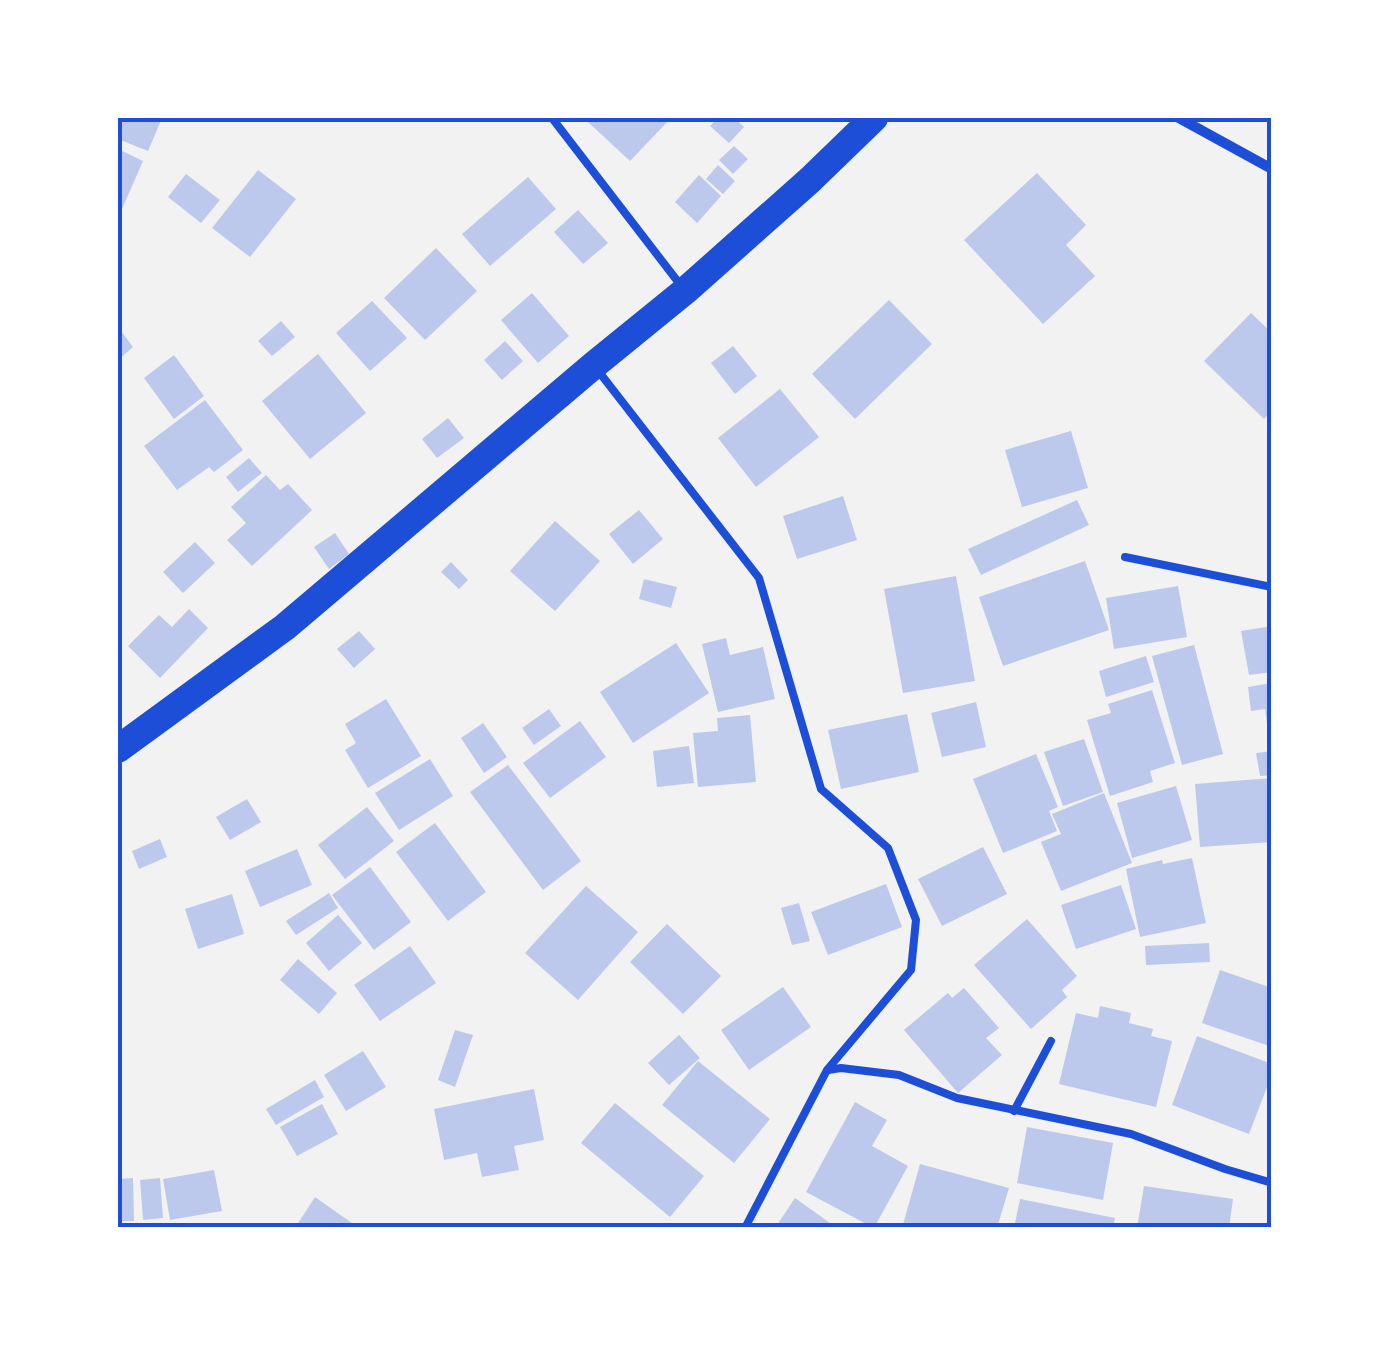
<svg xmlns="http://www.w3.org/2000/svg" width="1389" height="1345" viewBox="0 0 1389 1345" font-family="'Noto Serif',serif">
<rect width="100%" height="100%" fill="#f2f2f2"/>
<g fill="#bdc9ec">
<polygon points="118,118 162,118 148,151 118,139"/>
<polygon points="592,118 671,118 630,161 588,122"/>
<polygon points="718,118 734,118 744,127 729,143 710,126"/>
<polygon points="734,146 748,159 733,174 719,160"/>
<polygon points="118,149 143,161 118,218"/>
<polygon points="718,165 735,181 723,194 706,179"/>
<polygon points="258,170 296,199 250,257 212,228"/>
<polygon points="1037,173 1086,225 1066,245 1095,276 1043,324 964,240"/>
<polygon points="186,174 220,200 201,223 168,197"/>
<polygon points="699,175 721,196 697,223 675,202"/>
<polygon points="528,177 556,209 490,266 462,234"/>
<polygon points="578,210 608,243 583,264 554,232"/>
<polygon points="436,248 477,291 425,340 384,298"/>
<polygon points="532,293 569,336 538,363 501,320"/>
<polygon points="889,300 932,344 855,419 812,374"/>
<polygon points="372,301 407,338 370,371 336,333"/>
<polygon points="1251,313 1272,333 1272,411 1264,419 1204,361"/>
<polygon points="281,321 295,337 272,356 258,341"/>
<polygon points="118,327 133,347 118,360"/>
<polygon points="505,341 523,361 502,380 484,360"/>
<polygon points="733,346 757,376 735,394 711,363"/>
<polygon points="318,354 366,413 310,459 262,401"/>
<polygon points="174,355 204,396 174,419 144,378"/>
<polygon points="780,389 819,437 756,487 718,438"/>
<polygon points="205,400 243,450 214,472 209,467 177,490 144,446"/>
<polygon points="448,418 464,438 437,458 422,439"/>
<polygon points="1071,431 1088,488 1022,507 1005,450"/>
<polygon points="249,458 262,473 238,492 226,477"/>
<polygon points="266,475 280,490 288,484 312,510 252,566 227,540 246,523 231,507"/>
<polygon points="843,496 857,540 797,559 783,516"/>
<polygon points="1077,500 1089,525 981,575 968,549"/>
<polygon points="639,510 663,539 633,564 609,534"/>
<polygon points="555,521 600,561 555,611 510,571"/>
<polygon points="335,533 349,554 329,569 314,547"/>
<polygon points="195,542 215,563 183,593 163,572"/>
<polygon points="1085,561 1109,630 1003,666 979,597"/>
<polygon points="451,562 468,580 459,589 441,572"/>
<polygon points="956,576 975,681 903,693 884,589"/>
<polygon points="644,579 677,587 671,608 639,599"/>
<polygon points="1178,586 1187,637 1114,649 1106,598"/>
<polygon points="189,609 208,628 160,678 128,646 159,615 172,627"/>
<polygon points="1272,626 1272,672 1249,675 1241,631"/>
<polygon points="359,631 375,649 354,668 337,649"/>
<polygon points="726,638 730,655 763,647 775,699 718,712 702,644"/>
<polygon points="676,643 709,693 633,743 600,692"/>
<polygon points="1194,645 1223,754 1182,765 1152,656"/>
<polygon points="1146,656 1154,682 1106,697 1099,671"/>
<polygon points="1272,683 1272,739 1269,739 1265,709 1251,711 1248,687"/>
<polygon points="1152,690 1175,763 1150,771 1153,782 1110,796 1087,720 1111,713 1108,704"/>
<polygon points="386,699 421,756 368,788 345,750 356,743 345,724"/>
<polygon points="976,702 986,747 942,757 931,713"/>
<polygon points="549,709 561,726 534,745 522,728"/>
<polygon points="907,714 919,772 841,789 828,730"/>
<polygon points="750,715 756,782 698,787 693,733 718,731 717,718"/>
<polygon points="580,721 606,757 550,798 523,763"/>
<polygon points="483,723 507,757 484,773 461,738"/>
<polygon points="1084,739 1103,792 1063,806 1044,752"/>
<polygon points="689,746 694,783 657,787 653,751"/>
<polygon points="1272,751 1272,775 1260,776 1256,753"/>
<polygon points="1036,754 1058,807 1049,811 1057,831 1003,853 973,779"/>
<polygon points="430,759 453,796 399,830 375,793"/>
<polygon points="508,765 581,861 543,890 470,792"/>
<polygon points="1272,778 1272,842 1200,847 1195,784"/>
<polygon points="1176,786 1192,840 1132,858 1117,803"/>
<polygon points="1104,793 1132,863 1061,891 1041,842 1061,834 1052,814"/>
<polygon points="247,799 261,822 230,840 216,817"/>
<polygon points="367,807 394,841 345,879 318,845"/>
<polygon points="435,823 486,892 448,921 396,852"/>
<polygon points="160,839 167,857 139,869 132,851"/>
<polygon points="983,847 1007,894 942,926 918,879"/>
<polygon points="297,849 312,885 260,907 245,871"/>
<polygon points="1192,858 1206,923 1140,937 1126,869 1162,860 1163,864"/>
<polygon points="370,867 411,922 374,950 332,895"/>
<polygon points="886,884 902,927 828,955 811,912"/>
<polygon points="1121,885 1136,929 1076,949 1061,905"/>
<polygon points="586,886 638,932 578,1000 525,953"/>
<polygon points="329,893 338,908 296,935 286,921"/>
<polygon points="232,894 244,934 198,949 185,909"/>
<polygon points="799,903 810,941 792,945 781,908"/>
<polygon points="338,915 362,943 329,971 306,943"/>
<polygon points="1027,919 1077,976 1062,990 1067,997 1031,1029 974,965"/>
<polygon points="667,924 721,976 683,1014 630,962"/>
<polygon points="1209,943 1210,962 1146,965 1145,946"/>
<polygon points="410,946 436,983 380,1021 354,985"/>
<polygon points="298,959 337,993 319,1014 280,980"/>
<polygon points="1220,970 1272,988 1272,1047 1202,1023"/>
<polygon points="783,987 811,1027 749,1070 721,1030"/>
<polygon points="964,988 999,1028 986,1038 1002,1055 958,1093 904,1030 948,993 952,998"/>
<polygon points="1100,1006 1131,1013 1129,1023 1153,1029 1151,1036 1172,1041 1156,1107 1059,1084 1076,1013 1098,1018"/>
<polygon points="455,1030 473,1035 455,1087 438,1080"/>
<polygon points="679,1035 700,1058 669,1085 648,1063"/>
<polygon points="1197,1036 1272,1064 1272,1074 1249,1134 1172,1105"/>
<polygon points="363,1051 386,1087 346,1111 324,1075"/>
<polygon points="698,1061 770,1119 734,1163 662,1105"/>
<polygon points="315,1080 324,1097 276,1125 266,1109"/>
<polygon points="534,1089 544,1140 514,1146 519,1170 482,1177 477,1153 444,1160 434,1109"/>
<polygon points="855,1102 887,1120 872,1146 908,1166 874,1228 806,1192"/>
<polygon points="615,1103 704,1176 670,1217 581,1143"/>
<polygon points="322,1104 338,1134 297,1156 280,1127"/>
<polygon points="1027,1127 1113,1143 1103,1200 1017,1183"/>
<polygon points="920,1164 1009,1188 997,1228 902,1228"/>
<polygon points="214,1170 222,1211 170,1220 163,1179"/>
<polygon points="133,1178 134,1221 118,1221 118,1179"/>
<polygon points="160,1178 163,1218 143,1220 140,1180"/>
<polygon points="1144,1186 1233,1199 1229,1228 1137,1228"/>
<polygon points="315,1197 359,1228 295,1228"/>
<polygon points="795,1198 837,1228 775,1228"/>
<polygon points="1020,1199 1115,1218 1113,1228 1014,1228"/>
</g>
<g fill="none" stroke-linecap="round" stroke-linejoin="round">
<g stroke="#1d4ed8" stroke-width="8">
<polyline points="552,118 682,287"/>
<polyline points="596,368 759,578 821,789 888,848 916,920 911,970 827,1070 745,1228"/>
<polyline points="1125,557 1272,587"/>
<polyline points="828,1070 841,1068 899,1075 957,1098 1131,1134 1225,1169 1272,1183"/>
<polyline points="1014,1111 1051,1041"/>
</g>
<polyline stroke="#1d4ed8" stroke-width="10" points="1179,118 1272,169"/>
<polyline stroke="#1d4ed8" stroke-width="28" points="118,749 285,627 594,365 685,291 810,180 874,118"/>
</g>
<rect width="1389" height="1345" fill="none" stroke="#ffffff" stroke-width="240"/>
<rect x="120" y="120" width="1149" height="1105" fill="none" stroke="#1d4ed8" stroke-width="4"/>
</svg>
